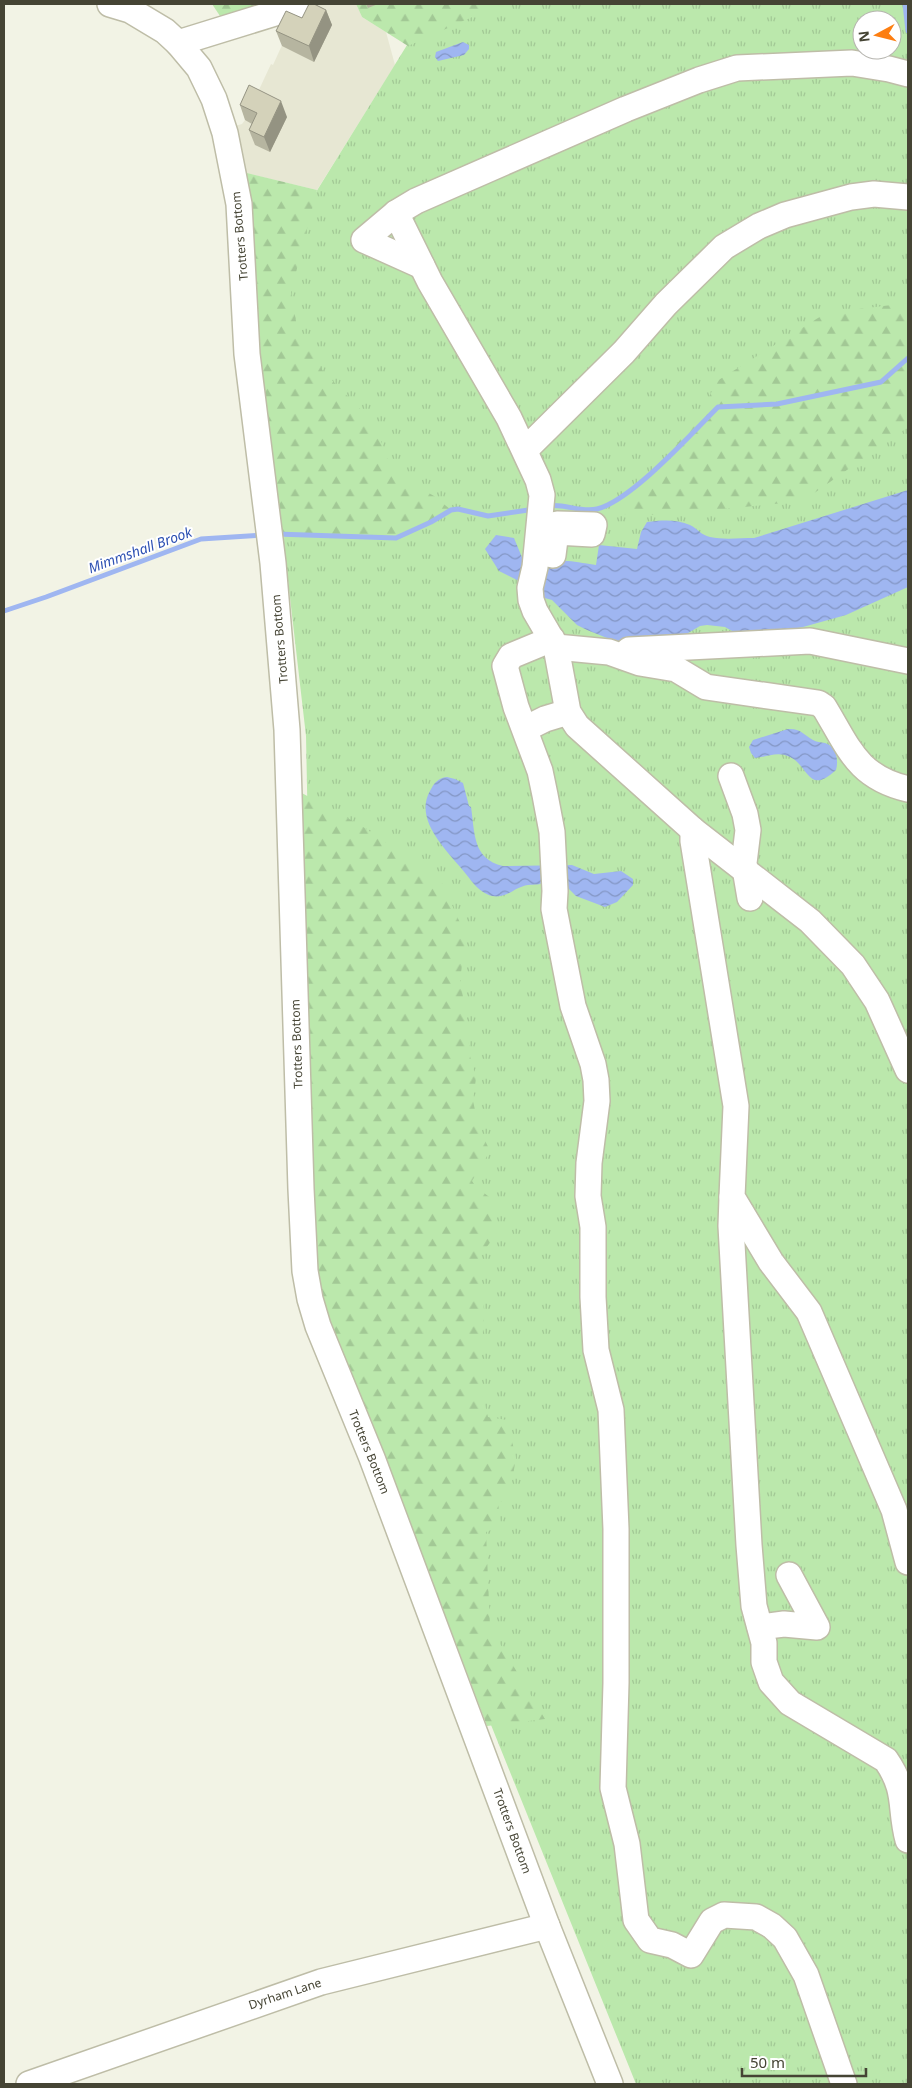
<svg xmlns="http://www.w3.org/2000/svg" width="912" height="2088" viewBox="0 0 912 2088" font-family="'Noto Sans',sans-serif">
<defs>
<pattern id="grass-tufts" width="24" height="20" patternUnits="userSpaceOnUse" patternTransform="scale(1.25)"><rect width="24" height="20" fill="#bbe8ac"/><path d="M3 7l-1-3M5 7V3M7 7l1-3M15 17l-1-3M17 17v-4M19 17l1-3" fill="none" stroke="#a2c895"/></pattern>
<pattern id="forest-firs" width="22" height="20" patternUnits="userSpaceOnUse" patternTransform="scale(1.25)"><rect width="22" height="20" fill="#bbe8ac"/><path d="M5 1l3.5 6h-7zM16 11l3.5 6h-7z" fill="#a2c895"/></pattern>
<pattern id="water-waves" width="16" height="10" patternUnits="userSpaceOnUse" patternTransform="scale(1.25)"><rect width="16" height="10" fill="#9fb6f1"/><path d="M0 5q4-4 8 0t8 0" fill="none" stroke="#8396c4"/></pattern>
</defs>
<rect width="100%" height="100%" fill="#f2f3e5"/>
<polygon fill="#e7e7d3" points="321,4 356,4 362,17 386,32 395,65 317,190 246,173 235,126 242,124 245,120 271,64 273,65 298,10"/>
<path fill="url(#grass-tufts)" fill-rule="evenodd" d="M485 4H908V2084H636L317 1294 306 736 284 546 287 239 412 37ZM862 20H892V50H862Z"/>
<g fill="url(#forest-firs)">
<polygon points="212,4 291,4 222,19"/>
<polygon points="356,4 501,4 408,46 362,17"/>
<polygon points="243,172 317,190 291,292 298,333 323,371 375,424 392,472 434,496 451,510 431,522 396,538 276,534"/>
<polygon points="908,303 908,427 803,501 664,515 616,514 627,506 700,415 717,381 826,313"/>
<polygon points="300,792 362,826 441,881 466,936 460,980 467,1020 470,1056 476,1078 473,1101 479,1128 490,1151 472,1181 476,1187 492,1199 496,1209 497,1233 478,1259 484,1310 480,1385 488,1417 507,1420 516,1458 509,1498 498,1503 501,1526 486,1532 490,1627 545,1719 487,1726 424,1560 317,1294 306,1212"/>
</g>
<g fill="url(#water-waves)">
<polygon points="463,42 469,45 469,49 464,55 438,61 435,57 436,52"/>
<path d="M908 490V587L846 615 803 627 781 631 734 632 725 627 707 625 700 626 683 636 633 645 612 640 587 630 577 625 552 600 541 597C545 552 560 560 596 565L599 545 637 549 641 532 647 522C661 520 677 519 690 525 698 529 701 535 710 537 724 540 739 538 754 538Z"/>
<polygon points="496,535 514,538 526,567 521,582 499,571 485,549"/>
<path d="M788 729C800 728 803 734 813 740 816 742 821 742 825 743 836 746 839 760 836 770 808 796 809 766 790 757 777 751 768 757 755 758L751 753 749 747 753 740Z"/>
<path d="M447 777 455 779 463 783 469 806 471 807C475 832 472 859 503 866L572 865 594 874 621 871 633 879V885L617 902 605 907 576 896 566 886 546 881C539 886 535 884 528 885 514 887 507 899 492 896 477 892 470 878 461 868 445 849 414 819 430 791 434 783 438 778 447 777Z"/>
</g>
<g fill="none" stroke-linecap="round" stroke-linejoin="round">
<g stroke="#9fb6f1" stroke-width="5">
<polyline points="905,4 908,31"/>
<path d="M548 506C564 503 580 513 597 509 632 500 691 434 718 407L777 404 881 382 908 358"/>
<polyline points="276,534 396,538 431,522 451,510 458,509 488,516 535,509"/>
<polyline points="4,611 46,597 201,539 263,535"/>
</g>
<g stroke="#bebda7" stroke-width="28">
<g id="minor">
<polyline points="110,4 130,10 165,31 178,43 199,68 214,99 225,133 239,204 247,354 273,563 287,730 301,1189 305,1271 310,1299 318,1326 372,1458 547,1926 610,2084"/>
<polyline points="178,43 304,4"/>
<polyline points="396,213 430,282 509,418 538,480 542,495 535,567 530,588 531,600 535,611 556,647 568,712 577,726 693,830 810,921 853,965 877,1001 908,1070"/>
<polyline points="422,266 364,240 396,213 416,201 626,109 699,80 737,68 852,63 889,69 908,74"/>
<polyline points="525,450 624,352 666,304 724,247 759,226 785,215 851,197 874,194 908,197"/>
<polyline points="542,553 553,555 557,524 594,525 592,534 556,532"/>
<polyline points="552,639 511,656 505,666 516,707 540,771 545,795 552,832 555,891 554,909 573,1006 593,1064 596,1080 597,1101 589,1163 588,1196 593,1227 593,1297 596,1350 611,1410 616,1529 616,1683 613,1788 627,1844 636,1920 650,1940 672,1945 691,1955 712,1921 724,1915 756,1917 772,1926 785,1938 806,1975 844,2084"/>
<path d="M556 647 609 652 640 663 676 669 706 687 818 703 824 707C849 748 857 777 908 789"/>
<polyline points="629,650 810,641 908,661"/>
<polyline points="525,729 545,719 568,712"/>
<polyline points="731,776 745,814 748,830 744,863 750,898"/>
<polyline points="693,830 693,841 736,1106 732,1197 771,1262 809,1312 894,1510 908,1562"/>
<path d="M732 1197 731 1226 749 1545 754 1606 764 1643V1662L771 1682 790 1703 886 1760C908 1792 899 1807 908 1840"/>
<polyline points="760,1627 784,1624 817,1627 789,1575"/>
<polyline points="29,2084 321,1982 547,1926"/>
</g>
</g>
<use href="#minor" stroke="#fff" stroke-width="25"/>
</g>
<g fill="#b6b5a0">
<polygon points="366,4 378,4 368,8"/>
<polygon points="326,10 332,25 314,62 282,46 276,31 302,18"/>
<polygon points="240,105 287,117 270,152 255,145 249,130 252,124 245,120"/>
</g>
<g fill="#949382">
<polygon points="326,10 332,25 314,62 309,46"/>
<polygon points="281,101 287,117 270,152 264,137"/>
</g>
<g fill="#d4d2ba" stroke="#949382">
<polygon points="309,4 314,4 326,10 309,46 276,31 286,11 302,18"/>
<polygon points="249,85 281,101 264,137 249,130 257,113 240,105"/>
</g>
<g text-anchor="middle" stroke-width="4" stroke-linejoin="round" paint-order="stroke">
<g font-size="12" fill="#454434" stroke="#fff">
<text transform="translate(240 236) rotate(-95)" y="4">Trotters Bottom</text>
<text transform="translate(280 639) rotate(-95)" y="4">Trotters Bottom</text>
<text transform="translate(297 1044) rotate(-92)" y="4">Trotters Bottom</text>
<text transform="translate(369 1452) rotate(68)" y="4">Trotters Bottom</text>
<text transform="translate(512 1831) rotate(70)" y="4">Trotters Bottom</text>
<text transform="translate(285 1994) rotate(-18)" y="4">Dyrham Lane</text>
</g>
<g font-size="14" font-style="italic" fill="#2c50b2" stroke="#fff">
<text transform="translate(140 550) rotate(-20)" y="5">Mimmshall Brook</text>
</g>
</g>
<rect width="912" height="2088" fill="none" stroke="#454434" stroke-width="10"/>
<g transform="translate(877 35) rotate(263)"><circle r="24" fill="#ffffff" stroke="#b5b4ae"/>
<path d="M0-4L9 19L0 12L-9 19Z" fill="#fd7e11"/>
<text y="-8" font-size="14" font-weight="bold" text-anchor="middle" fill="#454434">N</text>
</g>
<path d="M742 2068v8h124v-8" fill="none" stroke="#454434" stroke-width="2.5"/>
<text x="750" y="2068" font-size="15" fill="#454434" stroke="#ffffff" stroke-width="4" paint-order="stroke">50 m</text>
</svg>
